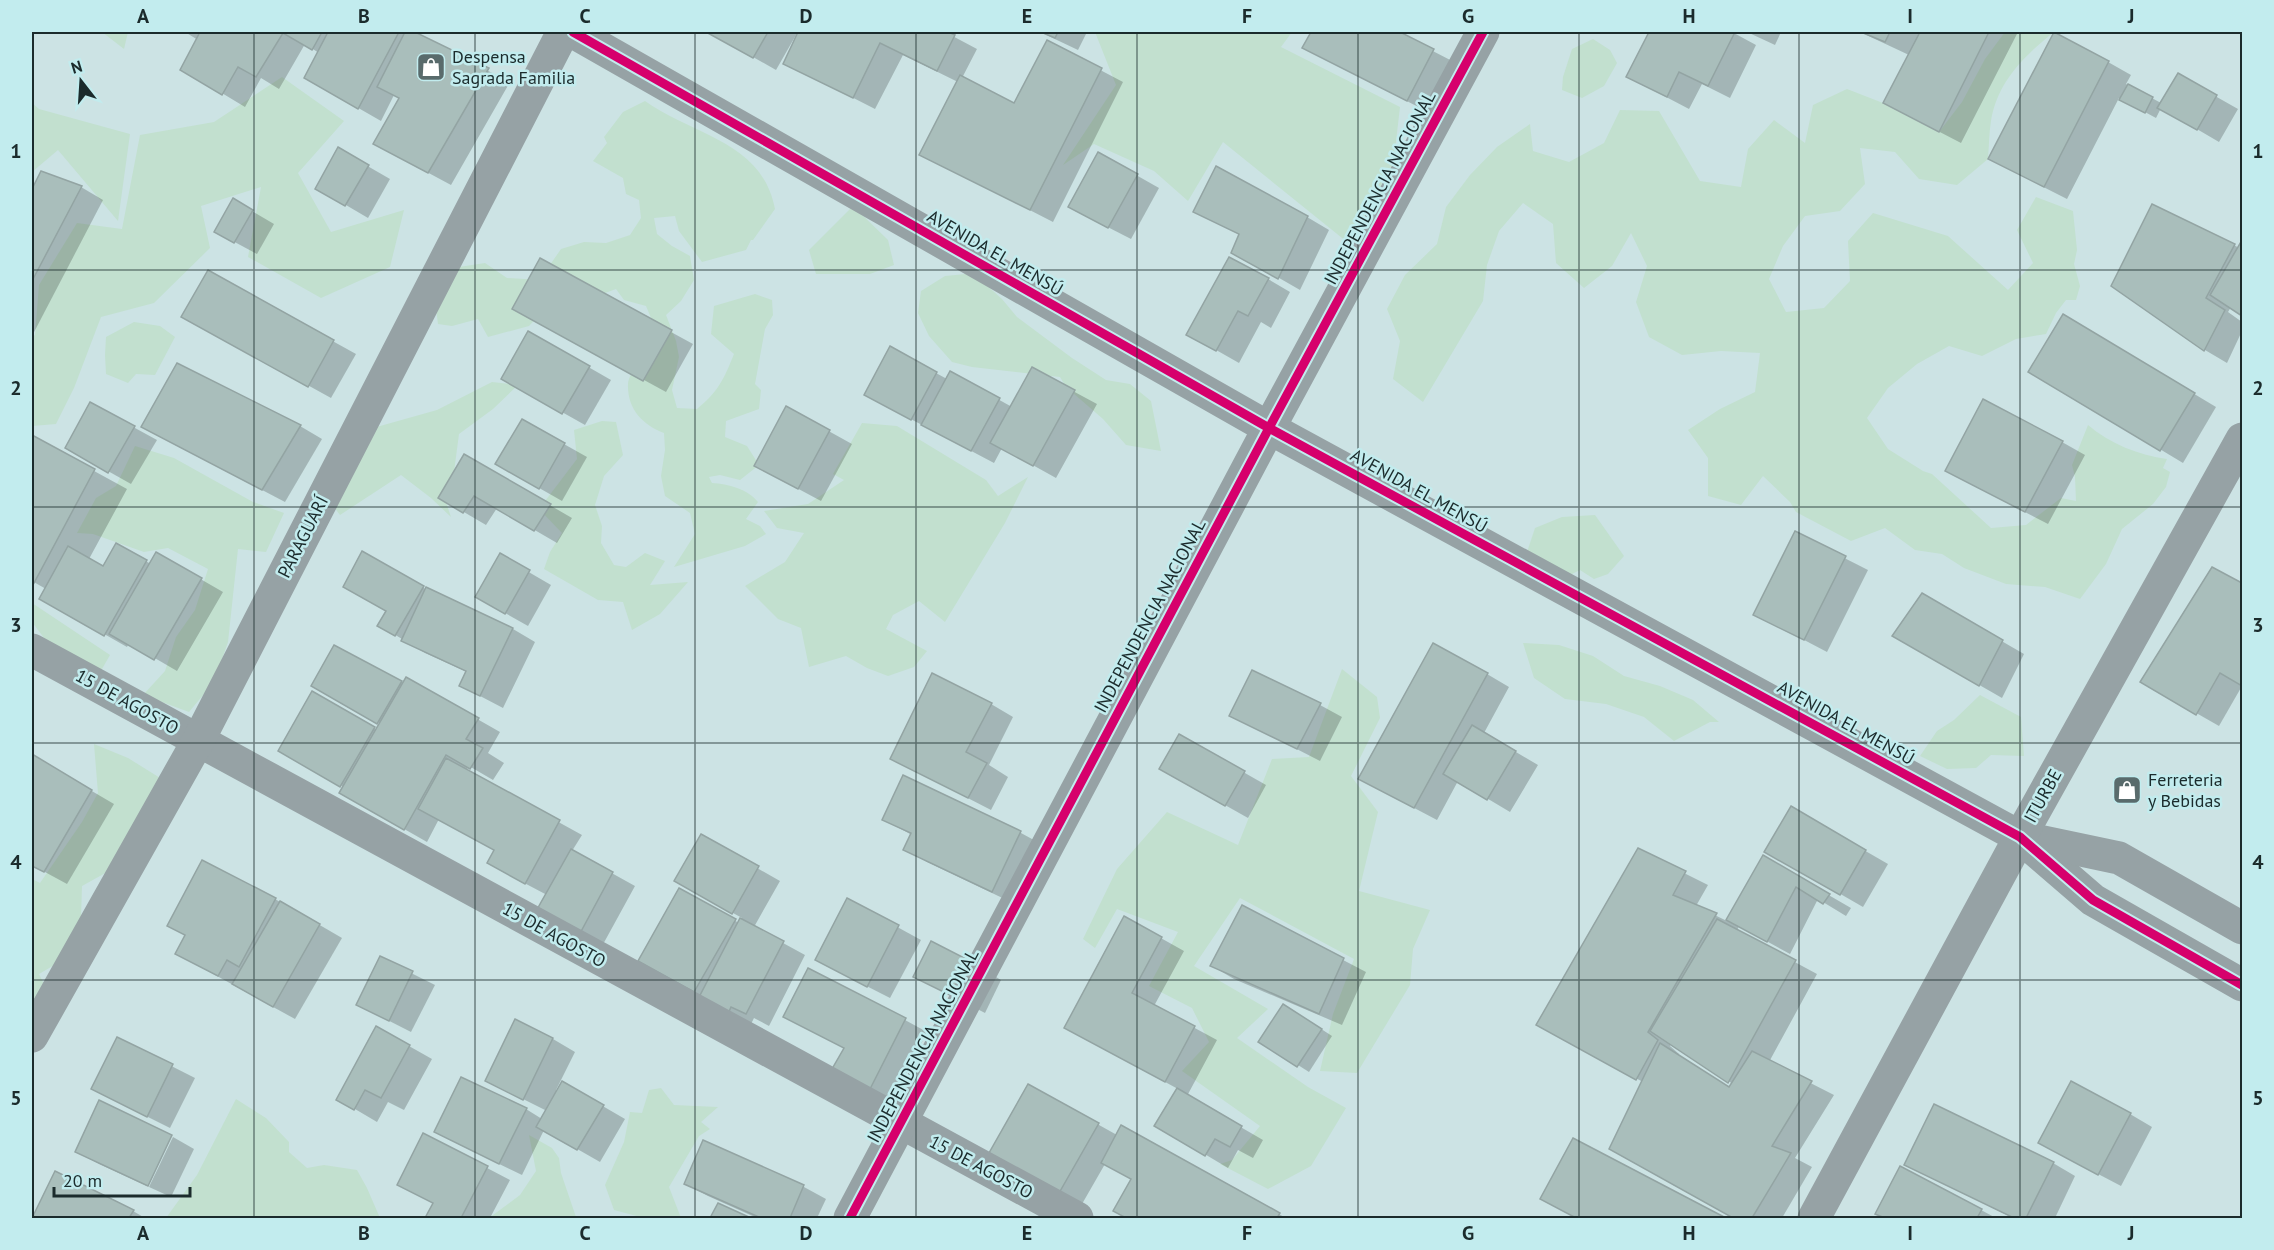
<svg xmlns="http://www.w3.org/2000/svg" width="2274" height="1250" viewBox="0 0 2274 1250" font-family="'PT Sans',sans-serif">
<rect width="100%" height="100%" fill="#cce3e4"/>
<g fill="#c2e0cf">
<polygon points="102,32 128,32 124,49"/>
<polygon points="1095,32 1292,32 1281,47 1400,107 1392,176 1352,246 1223,142 1188,201 1154,171 1094,144 1063,165 1116,85"/>
<path d="M2005 32H2054C2025 55 1997 82 1991 121 1989 133 1989 146 1988 159L1957 185 1919 179 1895 152 1860 148 1865 184 1840 211 1805 216 1783 246 1769 279 1786 312 1824 308 1850 281 1848 241 1873 213 1948 236 2008 290 2033 263 2017 230 2036 197 2073 211 2077 250 2074 264 2080 286 2076 300H2066L2056 313 2046 334 2016 339 1982 356 1949 346 1917 364 1888 388 1867 418 1888 449 1923 471 1932 474 1991 528 2026 525 2061 498 2076 501 2075 477 2072 465 2088 425C2110 444 2139 455 2167 459L2163 468 2170 472 2166 487 2153 504 2122 529 2106 564 2080 599 2045 587 2006 584 1964 568 1942 554 1915 550 1885 528 1851 541 1796 512 1790 502 1763 476 1741 505 1708 496V458L1688 430 1720 409 1755 392 1760 353 1721 351 1682 355 1649 337 1636 302 1647 266 1631 233 1612 266 1584 288 1556 263 1553 224 1523 203 1499 231 1487 265 1483 301 1423 402 1393 379 1400 341 1387 309 1405 275 1437 244 1446 207 1470 175 1497 147 1530 124 1533 151 1569 162 1604 143 1620 110 1659 111 1700 181 1741 187 1748 149 1774 120 1805 143 1813 105 1847 89 1883 103 1939 132 1962 102 1985 59Z"/>
<polygon points="1593,39 1610,50 1617,63 1604,86 1582,98 1562,90 1563,77 1572,49"/>
<polygon points="282,77 344,121 298,173 331,232 404,210 390,267 321,298 248,257 261,187 201,206 210,248 154,303 101,317 74,388 56,424 32,426 32,337 35,335 39,285 77,223 122,229 140,135 214,122"/>
<path d="M645 101C694 136 762 141 775 209L753 240H751L746 250 702 262 679 231 675 216 654 218 657 234 672 246 690 256 694 280 681 301 666 315 676 341 679 357 672 390 677 408 697 409C718 392 724 379 734 354L711 334 714 306 755 294 772 300 773 315 765 329 755 384 761 390 759 409 726 421 725 437 747 446 759 465 740 480 720 475 709 477 712 483C728 484 748 489 758 502L746 519 760 526 766 534 745 546 674 567 695 534 690 513 665 496 661 476 665 450 664 433C643 425 627 409 628 384 628 375 650 340 656 330L646 306 624 300 616 289 597 296 548 306 529 326 488 337 478 319 452 326 438 324 435 301 459 267 485 263 507 278 542 280 545 272 561 249 584 242 606 243 630 235 641 218 639 200 626 194 623 178 593 161 607 143 604 137 623 112Z"/>
<polygon points="32,103 39,109 130,134 118,221 58,150 32,172"/>
<polygon points="853,206 888,240 894,265 870,274 816,274 809,250"/>
<polygon points="966,274 983,282 1002,299 1017,317 1072,358 1106,380 1130,384 1151,401 1161,451 1126,445 1103,419 1066,387 1060,377 972,367 952,362 929,336 918,313 921,291 945,276"/>
<polygon points="134,322 160,326 175,337 155,375 136,374 128,383 106,374 105,355 106,337"/>
<polygon points="492,382 518,385 493,409 459,434 454,472 443,493 451,517 431,498 401,475 340,515 328,499 373,428 437,410"/>
<polygon points="602,421 616,422 623,455 604,476 595,505 602,526 601,543 614,565 626,567 645,553 665,561 650,585 688,582 660,614 632,630 623,602 598,600 544,569 550,552 562,533 539,509 577,459 574,430"/>
<polygon points="862,423 897,426 986,480 998,496 1028,477 1005,523 945,622 919,601 893,615 886,629 927,651 914,667 888,676 867,668 846,656 809,667 801,628 778,619 745,586 785,562 804,533 777,528 764,511 808,504 844,480 833,474"/>
<polygon points="135,446 174,458 253,502 284,513 266,552 238,549 228,642 214,682 189,712 143,695 165,671 176,637 195,610 208,569 168,548 144,552 93,534 77,533 96,498 116,486"/>
<polygon points="1595,515 1624,556 1608,574 1594,579 1580,570 1554,583 1527,552 1535,528 1562,517"/>
<polygon points="32,603 110,655 87,695 32,622"/>
<polygon points="1523,643 1559,645 1593,656 1624,676 1660,686 1693,700 1719,722 1710,722 1674,741 1644,717 1606,704 1565,699 1534,678"/>
<polygon points="1342,669 1377,697 1380,718 1351,776 1378,812 1359,891 1430,910 1413,949 1410,985 1357,1073 1320,1071 1333,1014 1354,959 1240,898 1194,966 1268,1009 1237,1038 1308,1087 1346,1108 1311,1166 1268,1189 1220,1164 1232,1160 1260,1126 1182,1071 1209,1042 1192,1008 1149,986 1178,932 1117,909 1095,948 1083,939 1117,869 1167,812 1238,845 1272,759 1309,757"/>
<polygon points="1980,695 2021,717 2024,756 1991,755 1976,768 1947,769 1920,756 1937,731 1954,720"/>
<polygon points="94,744 128,758 173,786 118,866 82,886 80,950 39,974 52,1000 32,1028 32,879 40,883 82,822 98,793"/>
<polygon points="661,1088 674,1105 718,1107 701,1122 710,1129 699,1136 669,1187 681,1218 644,1218 614,1210 605,1185 624,1142 630,1112 642,1113 649,1090"/>
<polygon points="236,1099 266,1118 289,1142 289,1152 307,1168 324,1165 357,1170 367,1188 380,1218 166,1218 197,1175"/>
<polygon points="529,1135 552,1148 559,1158 561,1173 576,1217 579,1218 489,1218 520,1195 536,1171"/>
</g>
<g fill="#0003" fill-rule="evenodd">
<polygon points="185,32 412,32 510,82 451,185 397,156 401,98 394,95 381,121 306,78 319,53 305,44 279,89 261,78 245,107 182,69 198,40"/>
<polygon points="709,32 945,32 977,49 962,78 1015,105 1047,42 1123,82 1053,222 921,154 958,82 903,55 875,109 785,63 798,36 796,35 776,70"/>
<polygon points="1040,32 1087,32 1078,50"/>
<polygon points="1312,32 1396,32 1456,63 1430,113 1304,48"/>
<polygon points="1651,32 1732,32 1756,45 1730,98 1702,84 1689,109 1628,77"/>
<polygon points="1747,32 1781,32 1775,45"/>
<polygon points="1860,32 2018,32 1961,143 1907,115 1909,55"/>
<polygon points="2108,62 2131,75 2126,84 2161,103 2178,75 2238,109 2219,142 2161,108 2156,118 2119,98 2067,199 2012,171"/>
<polygon points="338,149 390,179 368,218 317,188"/>
<polygon points="1099,154 1159,188 1131,239 1092,219"/>
<polygon points="42,173 81,187 103,200 32,336 32,193"/>
<polygon points="233,200 274,224 257,254 216,232"/>
<polygon points="1195,211 1307,217 1329,230 1300,290 1253,263 1240,235"/>
<polygon points="2242,243 2242,314 2231,307 2228,312 2242,322 2242,331 2227,363 2205,350 2113,286 2234,245 2239,248"/>
<polygon points="208,272 356,354 331,398 206,329"/>
<polygon points="1268,279 1290,292 1271,328 1261,322 1239,363 1188,334"/>
<polygon points="536,321 671,332 693,344 666,392"/>
<polygon points="2086,329 2216,407 2183,463 2030,371"/>
<polygon points="529,333 611,380 585,425 503,379"/>
<polygon points="890,348 947,379 951,373 1012,407 1032,369 1097,404 1056,478 1002,448 994,463 888,407"/>
<polygon points="91,404 157,440 131,484 67,448"/>
<polygon points="787,408 852,444 821,501 778,478"/>
<polygon points="523,421 587,457 562,501 497,464"/>
<polygon points="300,426 322,439 285,502 165,439"/>
<polygon points="32,437 127,489 89,559 104,568 116,545 151,564 157,554 223,592 177,671 129,643 127,647 41,598 46,589 32,581"/>
<polygon points="2062,442 2085,455 2048,524 1969,483"/>
<polygon points="465,456 572,518 557,543 497,508 486,525 440,498"/>
<polygon points="1795,533 1868,570 1827,652 1755,614"/>
<polygon points="363,553 427,590 513,629 535,642 503,708 461,686 467,672 425,653 379,625 388,611"/>
<polygon points="501,556 551,585 528,626 477,597"/>
<polygon points="2213,569 2242,585 2242,686 2219,726 2142,682"/>
<polygon points="1922,595 2024,654 2002,698 1894,636"/>
<polygon points="334,647 404,684 407,679 500,732 488,753 504,763 493,780 469,766 466,771 582,835 572,851 635,886 601,948 560,926 547,895 511,876 496,850 439,819 427,842 341,793 344,787 280,751 313,693 377,730 381,724 313,686"/>
<polygon points="1487,674 1509,687 1484,733 1538,765 1510,812 1458,781 1437,820 1382,791"/>
<polygon points="991,704 1013,717 989,765 1008,777 991,810 892,759"/>
<polygon points="1320,705 1342,717 1320,761 1231,715"/>
<polygon points="1180,736 1266,785 1248,818 1161,769"/>
<polygon points="32,756 114,804 67,884 32,865"/>
<polygon points="904,777 1021,833 1043,845 1015,904 927,862 905,849 912,835 884,820"/>
<polygon points="1791,808 1888,864 1863,907 1766,851"/>
<polygon points="701,836 780,881 754,927 805,955 769,1026 754,1018 747,1032 662,973 680,890 739,923 742,918 676,881"/>
<path d="M1638 850 1708 885 1696 906 1727 921 1763 857 1851 908 1846 916 1818 899 1790 954 1739 926 1737 931 1817 974 1769 1062 1834 1095 1795 1158 1812 1167 1782 1218H1736L1611 1148 1643 1082 1560 1037ZM1671 1044 1733 1084 1730 1088 1678 1055 1679 1054 1670 1046Z"/>
<polygon points="275,899 342,938 295,1019 177,954"/>
<polygon points="848,900 921,940 890,998 839,972"/>
<polygon points="1242,907 1366,972 1342,1025 1234,979 1212,966"/>
<polygon points="1125,918 1184,951 1154,1006 1217,1040 1187,1096 1263,1140 1253,1158 1238,1150 1228,1168 1156,1125 1178,1089 1088,1040"/>
<polygon points="381,958 435,985 411,1032 358,1005"/>
<polygon points="979,967 1001,980 985,1013 915,977"/>
<polygon points="1295,1012 1332,1036 1309,1072 1260,1041"/>
<polygon points="905,1020 927,1032 893,1100 856,1082 845,1048"/>
<polygon points="377,1028 432,1059 404,1110 388,1102 377,1122 338,1099"/>
<polygon points="118,1039 195,1078 170,1128 116,1101"/>
<polygon points="553,1039 575,1052 556,1090 559,1091 563,1083 625,1119 600,1162 544,1130 522,1175 458,1144 526,1109 542,1119 547,1111 487,1081"/>
<polygon points="1029,1086 1117,1135 1121,1127 1286,1218 1128,1218 1115,1211 1132,1179 1105,1164 1082,1204 1013,1166"/>
<polygon points="2130,1114 2152,1127 2121,1186 2062,1155"/>
<polygon points="424,1135 510,1180 490,1218 427,1218 434,1204 399,1184"/>
<polygon points="170,1136 147,1186 99,1164 77,1152"/>
<polygon points="173,1137 194,1149 171,1197 149,1187"/>
<polygon points="1573,1140 1722,1218 1577,1218 1564,1211"/>
<polygon points="704,1142 804,1187 826,1199 817,1218 757,1218 708,1196 685,1184"/>
<polygon points="2053,1163 2075,1176 2055,1218 2013,1218 1906,1165"/>
<polygon points="1981,1210 1996,1218 1886,1218 1877,1213"/>
<polygon points="133,1211 145,1218 40,1218 35,1215"/>
</g>
<g fill="#a9bebb" stroke="#93a4a3" stroke-width="1.5">
<polygon points="200,32 322,32 312,50 283,33 256,77 238,67 222,95 180,70"/>
<polygon points="328,32 399,32 358,109 304,78"/>
<polygon points="405,32 415,32 489,68 428,173 373,144 399,98 377,87"/>
<polygon points="706,32 768,32 753,58"/>
<polygon points="798,32 948,32 955,35 937,71 880,43 853,98 783,64"/>
<polygon points="1041,32 1058,32 1055,38"/>
<polygon points="1311,32 1400,32 1434,49 1407,101 1302,48"/>
<polygon points="1649,32 1735,32 1708,86 1679,72 1667,97 1626,77"/>
<polygon points="1861,32 1890,32 1885,42"/>
<polygon points="1920,32 1989,32 1939,132 1883,103"/>
<polygon points="2054,32 2109,61 2044,187 1988,159"/>
<polygon points="1047,40 1102,68 1030,210 919,155 960,75 1014,103"/>
<polygon points="2178,73 2217,95 2197,130 2157,108"/>
<polygon points="2128,84 2153,97 2145,113 2119,100"/>
<polygon points="338,147 369,165 345,206 315,189"/>
<polygon points="1098,152 1138,174 1108,228 1068,207"/>
<polygon points="1216,166 1308,216 1278,279 1231,253 1239,234 1193,212"/>
<polygon points="41,171 82,186 32,281 32,189"/>
<polygon points="233,198 253,210 234,243 214,232"/>
<polygon points="2152,204 2235,244 2206,298 2225,310 2204,351 2111,286"/>
<polygon points="2242,240 2242,316 2210,295"/>
<polygon points="1229,257 1269,278 1248,316 1238,311 1216,351 1186,335"/>
<polygon points="540,258 672,330 643,381 512,309"/>
<polygon points="208,270 334,340 308,387 181,317"/>
<polygon points="2063,314 2195,393 2160,451 2028,372"/>
<polygon points="528,331 590,366 562,414 501,379"/>
<polygon points="890,346 937,372 911,420 864,395"/>
<polygon points="177,363 301,425 262,490 141,427"/>
<polygon points="1032,367 1075,390 1033,466 990,443"/>
<polygon points="950,371 1000,398 971,451 921,425"/>
<polygon points="1983,399 2063,441 2025,512 1945,471"/>
<polygon points="90,402 135,426 108,473 65,448"/>
<polygon points="786,406 830,430 798,489 754,466"/>
<polygon points="522,419 565,443 539,489 495,464"/>
<polygon points="32,435 95,469 34,583 32,581"/>
<polygon points="464,454 551,504 534,531 474,496 463,513 438,498"/>
<polygon points="1795,531 1846,556 1804,640 1753,615"/>
<polygon points="116,543 147,560 104,636 39,599 68,546 103,566"/>
<polygon points="362,551 424,586 395,636 377,626 386,611 343,587"/>
<polygon points="156,552 202,578 154,660 109,634"/>
<polygon points="500,553 530,570 505,614 475,597"/>
<polygon points="2212,567 2242,583 2242,686 2220,673 2196,715 2140,682"/>
<polygon points="426,587 513,628 480,696 459,686 466,671 401,641"/>
<polygon points="1922,593 2003,640 1979,686 1892,636"/>
<polygon points="1433,643 1488,673 1414,808 1358,779"/>
<polygon points="334,645 402,681 377,724 311,686"/>
<polygon points="1252,670 1321,703 1297,749 1229,716"/>
<polygon points="932,673 992,703 966,752 987,763 968,798 890,759"/>
<polygon points="406,677 479,718 466,739 483,748 470,769 446,755 404,830 339,793"/>
<polygon points="312,691 375,727 340,787 278,751"/>
<polygon points="1472,725 1516,751 1487,800 1443,774"/>
<polygon points="1179,734 1245,771 1225,806 1159,769"/>
<polygon points="32,754 92,790 44,872 32,866"/>
<polygon points="446,758 560,820 525,884 487,863 494,850 418,809"/>
<polygon points="903,775 1021,831 992,892 903,850 911,833 882,820"/>
<polygon points="1791,806 1866,850 1840,895 1764,852"/>
<polygon points="701,834 759,866 732,914 674,881"/>
<polygon points="1638,848 1686,871 1673,895 1717,913 1648,1032 1658,1040 1636,1080 1536,1025"/>
<polygon points="571,849 613,872 578,937 535,913"/>
<polygon points="1763,855 1830,894 1823,904 1796,887 1767,942 1726,920"/>
<polygon points="202,860 276,898 239,967 227,960 218,976 175,954 185,935 167,926"/>
<polygon points="679,888 736,919 694,992 638,961"/>
<polygon points="847,898 899,925 867,987 815,960"/>
<polygon points="280,901 320,924 273,1007 232,984"/>
<polygon points="1242,905 1344,958 1319,1014 1210,966"/>
<polygon points="1124,916 1162,937 1132,993 1195,1026 1165,1082 1064,1028"/>
<polygon points="740,918 784,941 746,1014 731,1007 725,1021 695,1005"/>
<polygon points="1717,919 1796,960 1728,1083 1650,1031"/>
<polygon points="931,941 980,966 962,1001 913,977"/>
<polygon points="380,956 413,971 389,1021 356,1005"/>
<polygon points="808,968 906,1018 870,1089 832,1069 844,1048 783,1017"/>
<polygon points="1283,1004 1322,1029 1297,1067 1258,1042"/>
<polygon points="515,1019 553,1038 523,1100 485,1081"/>
<polygon points="376,1026 410,1045 381,1098 365,1090 354,1110 336,1100"/>
<polygon points="117,1037 173,1064 147,1117 91,1089"/>
<polygon points="1660,1043 1729,1087 1752,1051 1812,1081 1772,1146 1791,1153 1752,1218 1733,1218 1609,1149"/>
<polygon points="461,1077 527,1108 499,1164 434,1132"/>
<polygon points="562,1081 604,1105 577,1150 536,1127"/>
<polygon points="2071,1081 2131,1113 2098,1175 2038,1143"/>
<polygon points="1028,1084 1099,1123 1059,1193 989,1153"/>
<polygon points="1177,1088 1242,1126 1230,1147 1215,1139 1205,1156 1154,1126"/>
<polygon points="99,1100 172,1135 148,1186 75,1152"/>
<polygon points="1934,1104 2054,1162 2026,1218 2014,1218 1904,1165"/>
<polygon points="1121,1125 1280,1213 1277,1218 1126,1218 1113,1211 1131,1179 1101,1163"/>
<polygon points="423,1133 488,1166 461,1218 425,1218 433,1203 397,1185"/>
<polygon points="1573,1138 1726,1218 1576,1218 1540,1199"/>
<polygon points="703,1140 804,1185 790,1218 761,1218 684,1184"/>
<polygon points="1900,1166 1982,1209 1977,1218 1885,1218 1875,1214"/>
<polygon points="55,1171 134,1210 129,1218 38,1218 33,1216"/>
<polygon points="718,1203 751,1218 710,1218"/>
</g>
<g fill="none" stroke-linecap="round" stroke-linejoin="round">
<g stroke="#96a2a5" stroke-width="33">
<polyline points="573,32 1269,428 2020,837 2093,900 2242,985"/>
<polyline points="32,650 1077,1218"/>
<polyline points="2024,838 2119,858 2242,928"/>
<polyline points="32,1036 198,741 563,32"/>
<polyline points="850,1218 1269,428 1483,32"/>
<polyline points="1814,1218 2020,837 2242,439"/>
</g>
<g stroke="#c2ecee" stroke-width="13">
<g id="cycleway">
<polyline points="573,32 1269,428 2020,837 2093,900 2242,985"/>
<polyline points="850,1218 1269,428 1483,32"/>
</g>
</g>
<use href="#cycleway" stroke="#d6006c" stroke-width="9"/>
</g>
<path fill="none" stroke="#1b2b2c" stroke-width="1.5" stroke-opacity="0.55" d="M254 32V1218M475 32V1218M695 32V1218M916 32V1218M1137 32V1218M1358 32V1218M1579 32V1218M1799 32V1218M2020 32V1218M32 270H2242M32 507H2242M32 743H2242M32 980H2242"/>
<defs>
<g id="shop-square" transform="scale(1.5)"><rect x="-9" y="-9" width="18" height="18" rx="4" fill="#596b6c" stroke="#c2ecee"/><path d="M-5-2.5h2.3a2.7 3.5 0 0 1 5.4 0H5L5.5 6h-11ZM-1.5-2.5h3a1.5 2.3 0 0 0-3 0Z" fill="#fff"/></g>
</defs>
<g fill-rule="evenodd">
<use href="#shop-square" x="431" y="67"/>
<use href="#shop-square" x="2127" y="790"/>
</g>
<g text-anchor="middle" stroke-width="5" stroke-linejoin="round" paint-order="stroke">
<g font-size="18" fill="#1b2b2c" stroke="#c2ecee" text-anchor="start">
<text x="452" y="63">Despensa<tspan x="452" dy="21">Sagrada Familia</tspan></text>
<text x="2148" y="786">Ferreteria<tspan x="2148" dy="21">y Bebidas</tspan></text>
</g>
<g font-size="18" fill="#1b2b2c" stroke="#c2ecee">
<text transform="translate(1380 188) rotate(-62)" y="6">INDEPENDENCIA NACIONAL</text>
<text transform="translate(995 253) rotate(30)" y="6">AVENIDA EL MENSÚ</text>
<text transform="translate(1419 491) rotate(29)" y="6">AVENIDA EL MENSÚ</text>
<text transform="translate(303 537) rotate(-63)" y="6">PARAGUARÍ</text>
<text transform="translate(1150 616) rotate(-62)" y="6">INDEPENDENCIA NACIONAL</text>
<text transform="translate(127 702) rotate(29)" y="6">15 DE AGOSTO</text>
<text transform="translate(1846 723) rotate(29)" y="6">AVENIDA EL MENSÚ</text>
<text transform="translate(2043 796) rotate(-61)" y="6">ITURBE</text>
<text transform="translate(554 935) rotate(29)" y="6">15 DE AGOSTO</text>
<text transform="translate(923 1046) rotate(-62)" y="6">INDEPENDENCIA NACIONAL</text>
<text transform="translate(981 1167) rotate(28)" y="6">15 DE AGOSTO</text>
</g>
</g>
<rect width="2274" height="1250" fill="none" stroke="#c2ecee" stroke-width="66"/>
<g transform="translate(81 81) rotate(343)" stroke="#c2ecee" stroke-width="4.5" paint-order="stroke">
<path d="M0-4.5L10 22L0 15L-10 22Z" fill="#1b2b2c"/>
<text y="-9" font-size="16" font-weight="bold" text-anchor="middle" fill="#1b2b2c">N</text>
</g>
<path d="M54 1187v9h136v-9" fill="none" stroke="#1b2b2c" stroke-width="3"/>
<text x="63" y="1187" font-size="18" fill="#1b2b2c" stroke="#c2ecee" stroke-width="4.5" paint-order="stroke">20 m</text>
<rect x="33" y="33" width="2208" height="1184" fill="none" stroke="#1b2b2c" stroke-width="2"/>
<g font-size="20" text-anchor="middle" font-weight="bold" fill="#1b2b2c">
<text x="143" y="23">A</text>
<text x="364" y="23">B</text>
<text x="585" y="23">C</text>
<text x="806" y="23">D</text>
<text x="1027" y="23">E</text>
<text x="1247" y="23">F</text>
<text x="1468" y="23">G</text>
<text x="1689" y="23">H</text>
<text x="1910" y="23">I</text>
<text x="2131" y="23">J</text>
<text x="16" y="158">1</text>
<text x="2258" y="158">1</text>
<text x="16" y="395">2</text>
<text x="2258" y="395">2</text>
<text x="16" y="632">3</text>
<text x="2258" y="632">3</text>
<text x="16" y="869">4</text>
<text x="2258" y="869">4</text>
<text x="16" y="1105">5</text>
<text x="2258" y="1105">5</text>
<text x="143" y="1240">A</text>
<text x="364" y="1240">B</text>
<text x="585" y="1240">C</text>
<text x="806" y="1240">D</text>
<text x="1027" y="1240">E</text>
<text x="1247" y="1240">F</text>
<text x="1468" y="1240">G</text>
<text x="1689" y="1240">H</text>
<text x="1910" y="1240">I</text>
<text x="2131" y="1240">J</text>
</g>
</svg>
